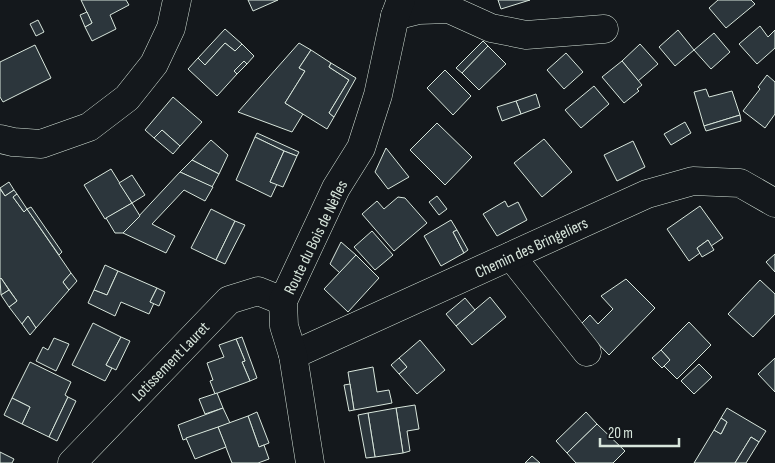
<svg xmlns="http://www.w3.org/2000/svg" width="775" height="463" viewBox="0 0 775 463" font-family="'Sofia Sans Condensed',sans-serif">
<rect width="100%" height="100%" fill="#14181c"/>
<g fill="#2c363c" stroke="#d8e6dc">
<polygon points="81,0 126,0 129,5 110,15 116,29 92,41 85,27 92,23"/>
<polygon points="248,0 278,0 253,11"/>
<polygon points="498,0 530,0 501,9"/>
<polygon points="718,0 751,0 755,4 726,28 709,8"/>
<polygon points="87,12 92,23 85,27 80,15"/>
<polygon points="38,20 44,32 36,36 30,24"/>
<polygon points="760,26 768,37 775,30 775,48 757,64 739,44"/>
<polygon points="225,29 242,44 235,51 225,43 205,65 198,58"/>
<polygon points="678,30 694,50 675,66 659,47"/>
<polygon points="714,33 730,52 711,69 694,50"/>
<polygon points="483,41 488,46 462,73 456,68"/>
<polygon points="225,43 235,51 242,44 254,56 247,64 244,61 234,71 237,74 217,96 188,69 198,58 205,65"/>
<polygon points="299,43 311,50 299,68 305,71 285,103 303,114 292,132 238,112"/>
<polygon points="640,44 658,64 638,81 622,61"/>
<polygon points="35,45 51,78 3,102 0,97 0,62"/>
<polygon points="488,46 506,64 479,90 462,73"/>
<polygon points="311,50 331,63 329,67 349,80 329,113 334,117 327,129 285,103 305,71 299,68"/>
<polygon points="566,53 583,72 564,89 547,70"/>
<polygon points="244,61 247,64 237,74 234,71"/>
<polygon points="622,61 642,85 637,89 639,91 624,103 602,77"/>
<polygon points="331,63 356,78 334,117 329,113 349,80 329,67"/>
<polygon points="445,70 471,96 453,115 427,88"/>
<polygon points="767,75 775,82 775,114 765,128 743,111 760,89 758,87"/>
<polygon points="594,86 609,104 581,128 565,110"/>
<polygon points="706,89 709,97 732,91 740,115 704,126 694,92"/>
<polygon points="536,94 540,107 521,114 516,101"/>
<polygon points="173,97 202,122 180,146 162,130 154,138 145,130"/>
<polygon points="516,101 521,114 502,121 497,107"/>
<polygon points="740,115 741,121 706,131 704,126"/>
<polygon points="685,122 691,133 671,145 664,134"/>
<polygon points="437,123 472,157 445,185 410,150"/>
<polygon points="162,130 180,146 173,154 154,138"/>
<polygon points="257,133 299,152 297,156 284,151 255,137"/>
<polygon points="255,137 284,151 270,182 277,184 271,197 236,180"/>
<polygon points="544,139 572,172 542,197 514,163"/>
<polygon points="211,140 228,155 219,174 192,160"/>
<polygon points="633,141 645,167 617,181 604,155"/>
<polygon points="386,148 409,177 388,189 375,172"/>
<polygon points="284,151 297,156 283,187 270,182"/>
<polygon points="192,160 219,174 212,187 180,172"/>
<polygon points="111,169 132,203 105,219 84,185"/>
<polygon points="180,172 213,187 205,201 184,190 152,224 175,236 166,253 123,233"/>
<polygon points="132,175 145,195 132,203 119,183"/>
<polygon points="9,182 14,190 5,196 0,188"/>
<polygon points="0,189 5,196 14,190 17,194 13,197 24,212 27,209 71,273 63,282 69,290 36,328 28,316 22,324 9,307 17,301 1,278 0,279"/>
<polygon points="17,194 27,209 24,212 13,197"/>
<polygon points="437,196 447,209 439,215 429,202"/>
<polygon points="398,197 405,198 427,223 394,251 362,214 377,201 384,209"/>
<polygon points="505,201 508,207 518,202 527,220 497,236 483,214"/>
<polygon points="132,203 140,216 123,233 115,233 106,218"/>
<polygon points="700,206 723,238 711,246 708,240 697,248 700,253 689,261 667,229"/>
<polygon points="31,207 62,252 59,255 27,209"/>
<polygon points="211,209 235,221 216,260 191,248"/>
<polygon points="451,220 457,230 453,232 464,253 441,266 424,236"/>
<polygon points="235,221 245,225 225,264 216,260"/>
<polygon points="457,230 468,250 464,253 453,232"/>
<polygon points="372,231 393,255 375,270 354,247"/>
<polygon points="708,240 714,250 702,257 697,248"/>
<polygon points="341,242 356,255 340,273 330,264"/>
<polygon points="775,254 775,272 766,262"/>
<polygon points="356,255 379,278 348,312 324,289"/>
<polygon points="105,265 118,271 107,295 94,290"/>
<polygon points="118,271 157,288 150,302 154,303 149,314 121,302 115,316 88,303 94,290 107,295"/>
<polygon points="71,273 77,281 69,290 63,282"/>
<polygon points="1,278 9,290 1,295 0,279"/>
<polygon points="626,279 655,308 609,355 580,325 590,315 598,324 613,309 601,296"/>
<polygon points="760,280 775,294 775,314 753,337 728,314"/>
<polygon points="157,288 165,292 159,306 150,302"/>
<polygon points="9,290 17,301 9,307 1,295"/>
<polygon points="490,297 506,317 472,345 456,326"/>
<polygon points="465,298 475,310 456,326 446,314"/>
<polygon points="28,316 36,328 30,335 22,324"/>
<polygon points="689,322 711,345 677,379 664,366 670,360 661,350"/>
<polygon points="93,323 121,337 106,365 112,368 105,381 72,365"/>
<polygon points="121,337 130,341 116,370 106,365"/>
<polygon points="242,337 257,378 250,381 242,362 245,361 236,339"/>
<polygon points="54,338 69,344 56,371 36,361 43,347 48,350"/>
<polygon points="236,339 245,361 242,362 250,381 215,394 210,381 213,380 207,363 224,357 219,345"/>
<polygon points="420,340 445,370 417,394 399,374 407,367 399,358"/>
<polygon points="661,350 670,360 662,368 652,358"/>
<polygon points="399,358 407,367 399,374 391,365"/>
<polygon points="775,358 775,392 758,374"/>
<polygon points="30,362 71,382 65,395 68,397 49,437 22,424 30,407 12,398"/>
<polygon points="699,364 712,377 694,394 681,381"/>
<polygon points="373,367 377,392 389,390 392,403 354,410 348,372"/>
<polygon points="350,384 354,410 349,411 344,385"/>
<polygon points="217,393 223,408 205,414 199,399"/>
<polygon points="68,397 76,401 57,441 49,437"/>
<polygon points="12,398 30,407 22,424 4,415"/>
<polygon points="415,405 419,429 407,431 410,451 403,453 396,408"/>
<polygon points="223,408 230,423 183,440 178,425"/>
<polygon points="396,408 403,453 375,457 368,413"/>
<polygon points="727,408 766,431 759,442 751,437 735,463 694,463 714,430 721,434 727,422 721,418"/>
<polygon points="257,412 269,443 259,447 248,416"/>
<polygon points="586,412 597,424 567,453 556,441"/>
<polygon points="368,413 375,457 366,458 358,415"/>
<polygon points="248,416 259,447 264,445 269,459 258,463 232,463 218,427"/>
<polygon points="721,418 727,422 721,434 714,430"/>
<polygon points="597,424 625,451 613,463 576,463 567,453"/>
<polygon points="218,427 226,447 195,459 186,438"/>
<polygon points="751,437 759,442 746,463 735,463"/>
<polygon points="0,452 14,459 12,463 0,463"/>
<polygon points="532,456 540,463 525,463"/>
</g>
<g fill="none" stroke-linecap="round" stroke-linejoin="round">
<g stroke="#d8e6dc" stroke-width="29">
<g id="minor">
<polyline points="395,16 419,10 449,9 491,28 526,35 604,29"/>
<polyline points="0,139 13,142 41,144 89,127 127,98 154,64 171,28 177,0"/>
<polyline points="511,256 587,352"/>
<polyline points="293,355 647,194 693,181 740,183 775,203"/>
<polyline points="72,463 229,300 258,291 283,301"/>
<polyline points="310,463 293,355 284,326 283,301 336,188 361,148 378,95 395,16 401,0"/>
</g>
</g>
<use href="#minor" stroke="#14181c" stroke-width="28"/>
</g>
<g text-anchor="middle" stroke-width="4" stroke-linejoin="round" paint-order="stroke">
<g font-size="16" fill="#d8e6dc" stroke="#14181c">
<text transform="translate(315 237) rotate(-64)" y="6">Route du Bois de Nèfles</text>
<text transform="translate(531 247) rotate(-25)" y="6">Chemin des Bringeliers</text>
<text transform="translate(170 361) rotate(-46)" y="6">Lotissement Lauret</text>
</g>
</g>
<path d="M600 438v8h79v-8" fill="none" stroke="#d8e6dc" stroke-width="2.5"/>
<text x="608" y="438" font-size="15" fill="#d8e6dc" stroke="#14181c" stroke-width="4" paint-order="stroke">20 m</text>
</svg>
